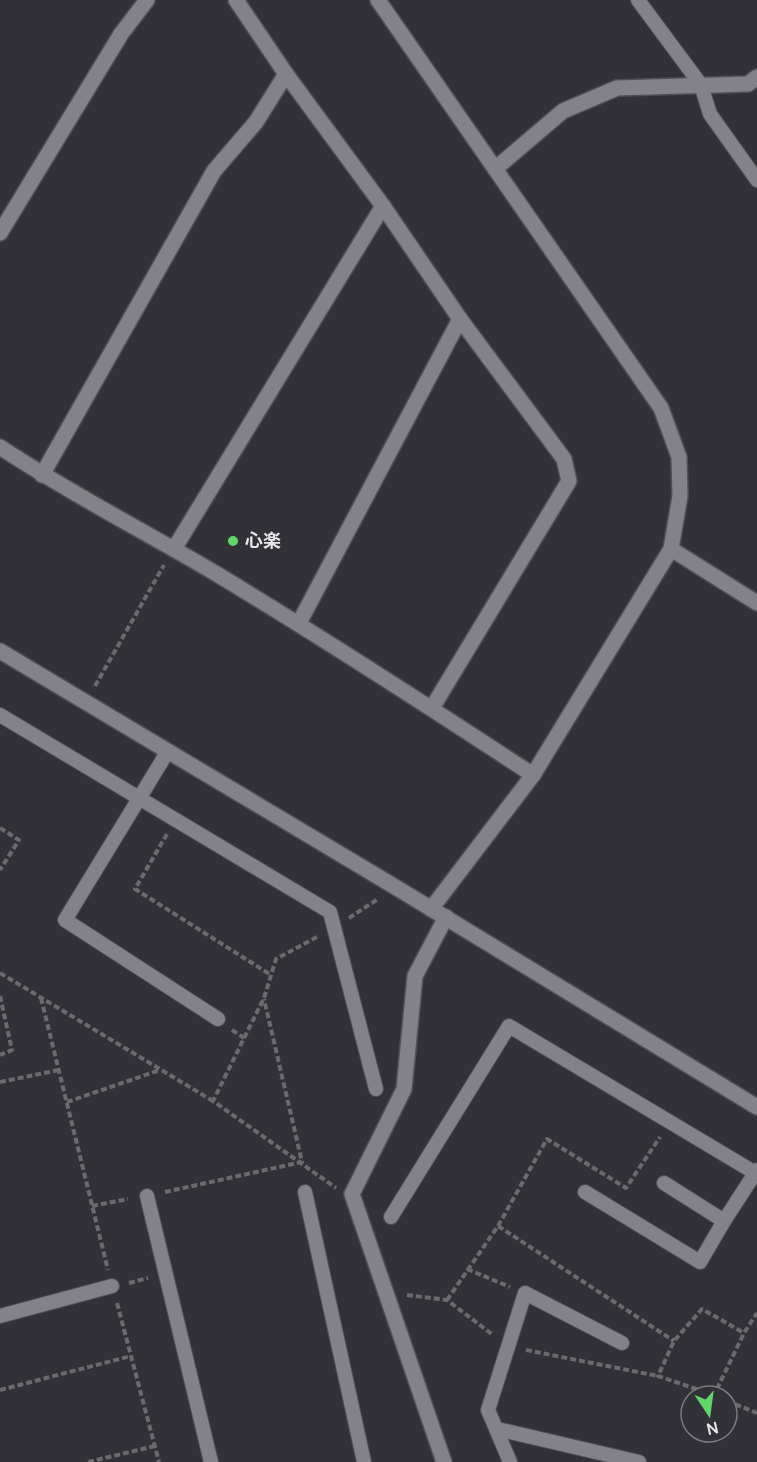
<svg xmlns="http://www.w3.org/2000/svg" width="757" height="1462" viewBox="0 0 757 1462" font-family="Manrope,'Noto Sans JP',sans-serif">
<rect width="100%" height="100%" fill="#323137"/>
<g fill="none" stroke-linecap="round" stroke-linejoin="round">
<g stroke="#504f54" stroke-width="16">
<g id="lane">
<polyline points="638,0 701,85 710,114 757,180"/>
<polyline points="0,715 330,912 376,1089"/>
<polyline points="168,751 65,920 218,1019"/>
<polyline points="664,1183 724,1221"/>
<polyline points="305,1192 364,1462"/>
<polyline points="585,1192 700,1262 724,1221 757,1170"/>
<polyline points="147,1196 211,1462"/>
<polyline points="391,1217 509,1026 757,1174"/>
<polyline points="0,1316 112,1286"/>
<polyline points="497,1429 639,1462"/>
<polyline points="510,1462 488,1410 525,1293 622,1343"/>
</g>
</g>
<g stroke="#504f54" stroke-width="18">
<g id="street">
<polyline points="236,0 286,74 383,206 460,319 564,459 569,481 432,708"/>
<polyline points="378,0 661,408 679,457 680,496 671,549 533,775 431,909"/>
<polyline points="495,169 563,111 617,88 748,84 757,77"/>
<polyline points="0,233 121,34 147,0"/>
<path d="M0 447C69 493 144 531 215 573 323 638 428 706 533 775"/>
<polyline points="42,475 214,171 256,122 286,74"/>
<polyline points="174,549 383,206"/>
<polyline points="671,549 757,603"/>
<polyline points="299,623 460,319"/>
<polyline points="444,1462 352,1194 404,1089 415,976 446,917"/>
</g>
</g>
<g stroke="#504f54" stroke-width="18">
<polyline id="secondary" points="0,651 397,888 757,1107"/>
</g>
<g stroke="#6b6a6f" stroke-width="4" stroke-dasharray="6 3" stroke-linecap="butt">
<polyline points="95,686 164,565"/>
<polyline points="0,828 19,840 0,870"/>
<polyline points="167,834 135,889 271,975"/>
<polyline points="349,918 378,899"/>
<polyline points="317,937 276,959 264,998 213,1101 336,1188"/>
<polyline points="0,973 213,1101"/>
<polyline points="0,996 12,1050 0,1055"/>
<polyline points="41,998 108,1270"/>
<polyline points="232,1030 244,1038"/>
<polyline points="0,1082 59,1070"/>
<polyline points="67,1102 160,1070"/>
<polyline points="165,1192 302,1162 264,999"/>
<polyline points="92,1206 128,1199"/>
<polyline points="498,1226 547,1139 626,1188 660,1137"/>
<polyline points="467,1269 510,1287"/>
<polyline points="129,1283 148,1278"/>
<polyline points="407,1295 447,1300 493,1335"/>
<polyline points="447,1300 498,1226 674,1341"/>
<polyline points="117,1303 159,1462"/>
<polyline points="526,1350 658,1376"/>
<polyline points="0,1390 131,1356"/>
<polyline points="714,1395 658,1376 674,1341 702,1309 744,1333"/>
<polyline points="716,1396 714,1395 744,1333 757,1313"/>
<polyline points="727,1401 757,1413"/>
<polyline points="88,1462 155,1446"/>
</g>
<use href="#lane" stroke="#838289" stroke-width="14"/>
<use href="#street" stroke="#838289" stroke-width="15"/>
<use href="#secondary" stroke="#838289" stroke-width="15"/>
</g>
<circle fill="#60d56a" stroke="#323137" stroke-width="2" cx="233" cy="541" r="6"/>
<g text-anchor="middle" stroke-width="6" stroke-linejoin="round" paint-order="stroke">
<g font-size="18" font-weight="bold" fill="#e8e7eb" stroke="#323137" text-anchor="start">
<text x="245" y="547">心楽</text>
</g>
</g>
<g transform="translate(709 1414) rotate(167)"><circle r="28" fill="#323137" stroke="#7b7a7f" stroke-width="1.5"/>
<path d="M0-4.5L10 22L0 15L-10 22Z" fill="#60d56a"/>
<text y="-9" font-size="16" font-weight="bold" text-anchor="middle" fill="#e8e7eb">N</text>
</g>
</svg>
